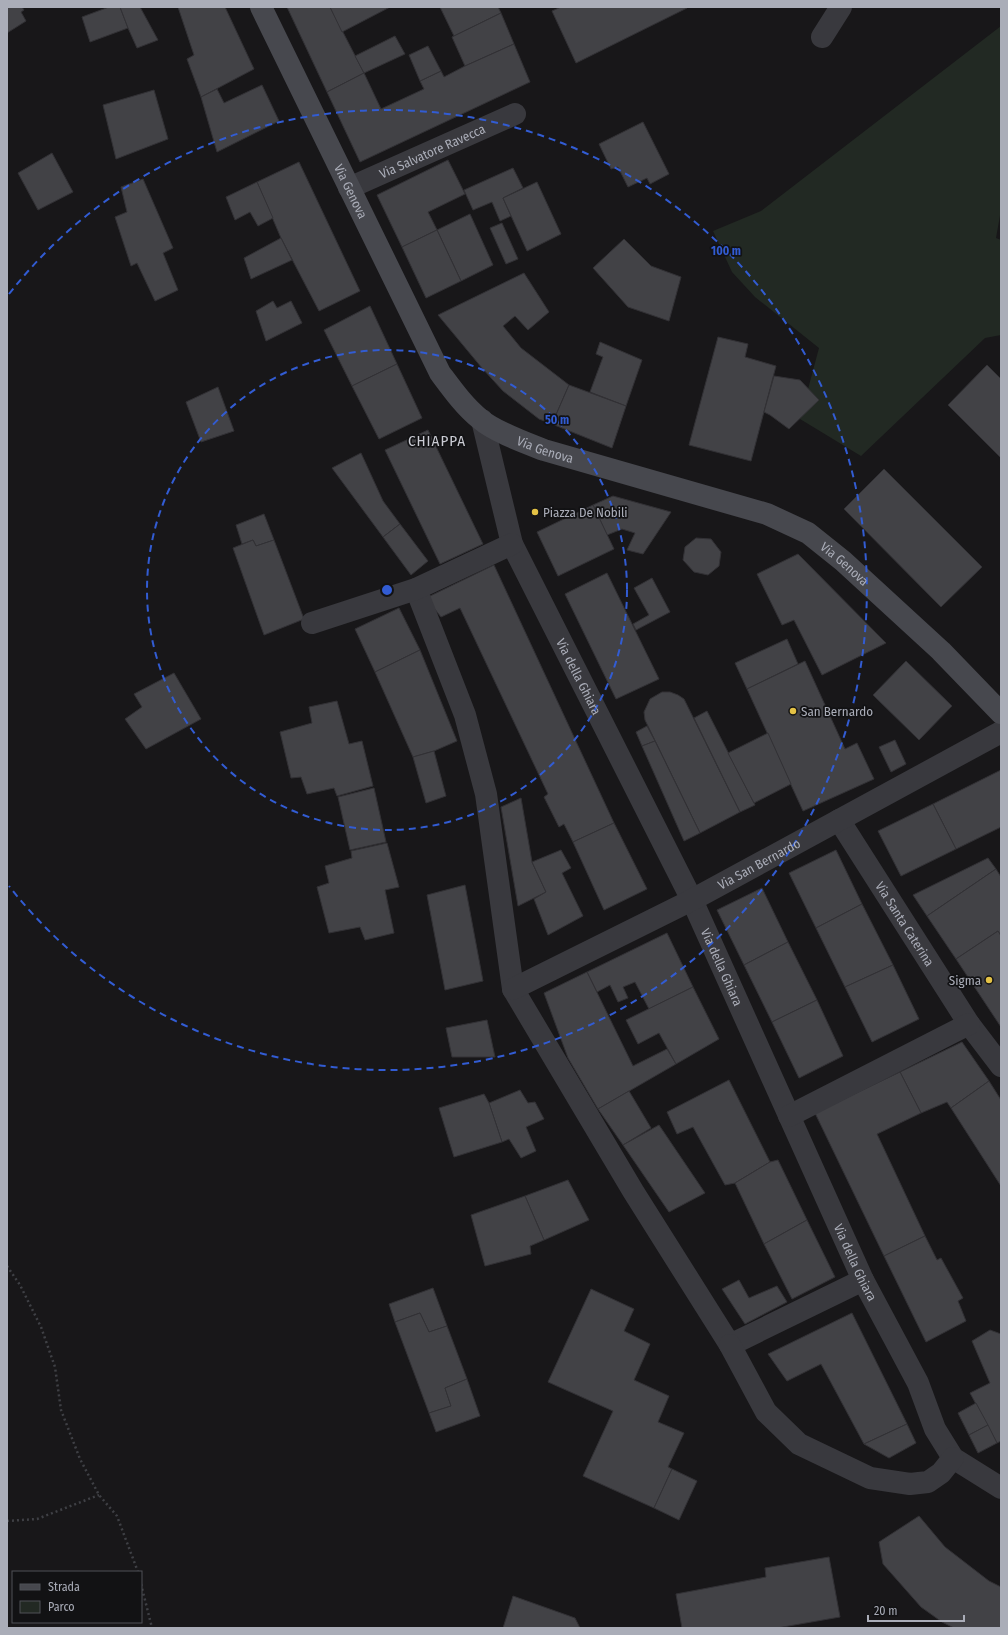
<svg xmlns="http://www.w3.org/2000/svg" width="1008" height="1635" viewBox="0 0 1008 1635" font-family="'Fira Sans Condensed',sans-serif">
<rect width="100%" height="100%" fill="#181719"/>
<polygon fill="#222923" points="1001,26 1001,210 996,238 1001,240 1001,335 985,338 861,456 800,419 819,348 755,297 732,272 713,231 761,211"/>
<g fill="#424246" stroke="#323135">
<polygon points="7,7 22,7 24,10 21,12 26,21 7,33"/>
<polygon points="109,7 120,7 128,28 90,42 82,17"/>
<polygon points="120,7 140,7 158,40 137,48 128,28"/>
<polygon points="178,7 225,7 254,69 201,97 187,59 194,55"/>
<polygon points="287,7 330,7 364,73 327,92"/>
<polygon points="330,7 390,7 342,32"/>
<polygon points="440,7 498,7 501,13 454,36"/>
<polygon points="561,7 687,7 687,8 576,63 552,11"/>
<polygon points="501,13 514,44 465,66 452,37"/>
<polygon points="395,36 405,54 364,73 355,56"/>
<polygon points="514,44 530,82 360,162 327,92 364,73 381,109 424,89 420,81 441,71 444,77 465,66"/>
<polygon points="428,46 441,71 420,81 409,55"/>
<polygon points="262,85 279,121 217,152 201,97 217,89 224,103"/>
<polygon points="154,90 168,139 116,159 103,105"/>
<polygon points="643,122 669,174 650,184 647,178 628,187 618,167 611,169 599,144"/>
<polygon points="52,153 73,192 38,210 18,173"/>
<polygon points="448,160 465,194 428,212 437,230 402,247 377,195"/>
<polygon points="299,162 360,291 319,311 281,238 257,182"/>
<polygon points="513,168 523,188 503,198 511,216 500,221 492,202 473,210 464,190"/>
<polygon points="143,179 173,248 163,253 178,290 155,301 137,263 131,266 115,217 127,212 121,187"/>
<polygon points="257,182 273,218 258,226 250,212 235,220 226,197"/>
<polygon points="537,182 561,234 527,251 503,198"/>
<polygon points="470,214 493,265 461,281 437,230"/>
<polygon points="502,223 518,259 506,264 490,228"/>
<polygon points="437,230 461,281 426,298 402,247"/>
<polygon points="281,238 292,260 251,279 244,258"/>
<polygon points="624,239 651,266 681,277 669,321 628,307 593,268"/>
<polygon points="524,273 549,312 528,330 515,316 503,326 521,348 569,385 552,424 539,419 503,391 482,368 438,315"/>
<polygon points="273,301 277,308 291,301 302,323 266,341 256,311"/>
<polygon points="370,306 397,364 352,386 324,330"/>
<polygon points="718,337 748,344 745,357 776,366 751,461 689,445"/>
<polygon points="600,342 642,360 626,406 590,392 603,357 596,354"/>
<polygon points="397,364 422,418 379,439 352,386"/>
<polygon points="987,365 1001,379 1001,458 948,405"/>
<polygon points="774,376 800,380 819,400 789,429 770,415 764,412"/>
<polygon points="569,385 626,406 612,448 552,424"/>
<polygon points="218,387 234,431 201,442 186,402"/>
<polygon points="428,430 483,544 440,564 385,450"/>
<polygon points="361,453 383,501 400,524 383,537 332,468"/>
<polygon points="884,469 982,567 941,607 844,509"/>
<polygon points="613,496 671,512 643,554 627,550 635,533 622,529 607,535 593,505"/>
<polygon points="593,505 614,549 558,576 537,532"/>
<polygon points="264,514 274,540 256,546 253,540 242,544 236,525"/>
<polygon points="400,524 428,561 411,575 383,537"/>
<polygon points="696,538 711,539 721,552 719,566 708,575 694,572 683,560 685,547"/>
<polygon points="253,540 256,546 274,540 304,619 264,635 233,548"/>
<polygon points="798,554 886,643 822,675 794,620 782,625 757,574"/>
<polygon points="494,565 614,823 573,842 564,824 559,827 544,797 548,794 460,608 441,617 426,598"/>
<polygon points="607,573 659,679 616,699 565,594"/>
<polygon points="652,578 670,612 636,630 633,624 649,615 634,588"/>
<polygon points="399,608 420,650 375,672 355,629"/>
<polygon points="787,639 798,664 747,689 735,663"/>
<polygon points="420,650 457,741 434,751 413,757 375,672"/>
<polygon points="805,661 845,749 857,743 874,779 803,811 747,689"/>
<polygon points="906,661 952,706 919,740 873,695"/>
<polygon points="174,673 201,719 146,749 125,719 142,707 134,694"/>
<polygon points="662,692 670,692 678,695 684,699 740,812 700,833 645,720 644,712 650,699"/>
<polygon points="337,701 349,744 362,741 373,786 337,796 334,788 307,794 301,777 291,778 280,732 312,723 309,707"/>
<polygon points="707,711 755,805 740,812 694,718"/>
<polygon points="647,726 655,741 642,746 636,732"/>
<polygon points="768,733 791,784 754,803 728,753"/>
<polygon points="895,740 906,764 891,772 879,747"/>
<polygon points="655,741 700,833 684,841 642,746"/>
<polygon points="434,751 446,796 426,803 413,757"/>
<polygon points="1001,770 1001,827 956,849 933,804"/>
<polygon points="374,788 386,842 350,850 338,797"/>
<polygon points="521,798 532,862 546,892 518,906 501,807"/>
<polygon points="933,804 956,849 901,876 878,831"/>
<polygon points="614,823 647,889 604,910 573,842"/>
<polygon points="387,843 399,887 385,890 394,933 365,940 360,927 329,933 317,887 329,883 325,866 352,858 351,851"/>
<polygon points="561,850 571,868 562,873 583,916 548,935 534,899 546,892 532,862"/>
<polygon points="836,850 862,904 816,928 789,873"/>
<polygon points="988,858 996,869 927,916 913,895"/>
<polygon points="996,869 1001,877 1001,936 998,931 956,959 927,916"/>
<polygon points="465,885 483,981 445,990 427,895"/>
<polygon points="762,888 788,942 744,965 717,910"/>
<polygon points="862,904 893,965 845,987 816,928"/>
<polygon points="998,931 1001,936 1001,1027 956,959"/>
<polygon points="667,933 693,987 649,1009 635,982 623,987 628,998 618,1002 610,985 597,992 587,972"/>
<polygon points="788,942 817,1000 772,1022 744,965"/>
<polygon points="893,965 919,1019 872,1042 845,987"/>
<polygon points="587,972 633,1066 667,1049 676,1064 598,1109 568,1058 544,993"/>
<polygon points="693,987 719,1039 676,1064 659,1033 638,1044 626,1020"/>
<polygon points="817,1000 843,1056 799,1078 772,1022"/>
<polygon points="487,1020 495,1057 452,1057 446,1028"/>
<polygon points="962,1042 989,1081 951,1108 947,1102 921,1113 900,1072"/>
<polygon points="900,1072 921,1113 877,1134 925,1236 884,1256 815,1113"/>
<polygon points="729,1080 770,1162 735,1183 725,1185 693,1127 677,1134 667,1112"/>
<polygon points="989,1081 1001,1100 1001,1186 951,1108"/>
<polygon points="520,1090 528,1103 535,1102 544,1119 526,1127 536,1151 521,1158 509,1139 502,1142 489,1103"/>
<polygon points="629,1091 651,1128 623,1145 598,1109"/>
<polygon points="484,1094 489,1103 502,1142 454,1157 439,1108"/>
<polygon points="659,1125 705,1193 669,1212 623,1145"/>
<polygon points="778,1160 807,1220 764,1244 735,1183 770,1162"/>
<polygon points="568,1180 589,1220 544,1240 525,1196"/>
<polygon points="525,1196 544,1240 530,1246 531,1254 485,1266 471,1215"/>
<polygon points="807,1220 835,1277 792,1299 764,1244"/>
<polygon points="925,1236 937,1260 941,1258 963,1298 958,1301 966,1321 926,1342 884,1256"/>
<polygon points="739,1280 749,1298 777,1286 787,1302 745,1324 722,1289"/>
<polygon points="433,1288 447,1326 429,1332 420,1313 395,1322 389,1304"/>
<polygon points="591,1289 634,1309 624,1331 650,1344 634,1380 669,1396 658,1422 684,1433 668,1467 672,1469 654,1508 583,1476 613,1411 548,1382"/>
<polygon points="420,1313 429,1332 447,1326 467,1379 445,1388 451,1406 429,1413 395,1322"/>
<polygon points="852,1313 907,1424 864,1444 821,1364 787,1381 768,1354"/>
<polygon points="990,1330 1001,1334 1001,1441 997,1443 970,1393 990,1383 972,1341"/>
<polygon points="467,1379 480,1416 436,1432 429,1413 451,1406 445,1388"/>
<polygon points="976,1403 988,1425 969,1435 958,1413"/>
<polygon points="907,1424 916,1443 889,1458 864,1444"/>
<polygon points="988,1425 997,1443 978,1453 969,1435"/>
<polygon points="672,1469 697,1481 679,1520 654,1508"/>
<polygon points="919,1516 945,1547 989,1581 1001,1587 1001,1628 954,1628 942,1622 921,1607 883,1564 879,1542"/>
<polygon points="829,1557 840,1617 777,1628 682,1628 676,1594 766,1577 765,1568"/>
<polygon points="513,1596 575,1618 580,1628 503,1628"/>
</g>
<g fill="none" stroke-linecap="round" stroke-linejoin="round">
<g stroke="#3f4045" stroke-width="2.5" stroke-dasharray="2 3" stroke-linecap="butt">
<polyline points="7,1266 20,1285 41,1327 55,1367 61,1410 80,1459 99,1495 117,1516 138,1572"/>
<polyline points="7,1521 37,1519 99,1495"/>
<polyline points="141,1584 152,1628"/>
</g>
<g stroke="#39393e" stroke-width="22">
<polyline points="822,37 841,7"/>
<path id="s1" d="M349 188 515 114"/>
<path id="s2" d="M482 420 512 544 692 900 863 1280 918 1383 935 1429 953 1458 1001 1488"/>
<polyline points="416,589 465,715 486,794 513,989 633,1191 730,1345 863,1280"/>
<polyline points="312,623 416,589 512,544"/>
<path id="s3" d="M839 820 969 1024 1001 1066"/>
<path id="s4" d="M513 989 692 900 1001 732"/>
<polyline points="789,1116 969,1024"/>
<polyline points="730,1345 766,1412 799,1444 870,1478 910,1484 928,1482 941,1473 953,1458"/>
</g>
<path stroke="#47484e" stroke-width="22" id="s5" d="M261 7 440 373C452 389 464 406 480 419 495 432 526 443 544 450L767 514 808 533 843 561 941 651 1001 713"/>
</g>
<g fill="none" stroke="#325cd3" stroke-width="2" stroke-dasharray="7 5">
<circle cx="387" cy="590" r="240"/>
<path d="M9 294A480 480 0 1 1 9 886"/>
</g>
<g fill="#e4c245" stroke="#121214" stroke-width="1.5">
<circle cx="535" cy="512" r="4"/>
<circle cx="793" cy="711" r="4"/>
<circle cx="989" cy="980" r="4"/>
</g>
<g text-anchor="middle" stroke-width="3.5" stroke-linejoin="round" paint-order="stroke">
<g font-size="13" fill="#aaadb8" stroke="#121214">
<text dy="5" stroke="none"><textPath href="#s1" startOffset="91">Via Salvatore Ravecca</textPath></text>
<text dy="5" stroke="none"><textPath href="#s5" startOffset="205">Via Genova</textPath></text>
<text dy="5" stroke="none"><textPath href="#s5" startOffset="541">Via Genova</textPath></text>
<text dy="5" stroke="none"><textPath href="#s5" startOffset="865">Via Genova</textPath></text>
<text dy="5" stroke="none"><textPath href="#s2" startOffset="276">Via della Ghiara</textPath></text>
<text dy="5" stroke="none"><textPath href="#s4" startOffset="276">Via San Bernardo</textPath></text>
<text dy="5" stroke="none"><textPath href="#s3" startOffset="123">Via Santa Caterina</textPath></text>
<text dy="5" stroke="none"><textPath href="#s2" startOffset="600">Via della Ghiara</textPath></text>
<text dy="5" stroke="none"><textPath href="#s2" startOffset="924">Via della Ghiara</textPath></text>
</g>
<g font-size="13" fill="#aaadb8" stroke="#121214" text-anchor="start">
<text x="543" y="517">Piazza De Nobili</text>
<text x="801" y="716">San Bernardo</text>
<text x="981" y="985" text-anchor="end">Sigma</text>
</g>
<g font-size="15" letter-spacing="1" fill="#cbccd4" stroke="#121214">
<text x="437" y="446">CHIAPPA</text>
</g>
</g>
<circle cx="387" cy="590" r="6" fill="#325cd3" stroke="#121214" stroke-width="2"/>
<g font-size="12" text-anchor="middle" font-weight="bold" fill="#325cd3" stroke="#121214" stroke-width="3.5" stroke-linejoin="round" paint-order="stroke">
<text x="726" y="255">100 m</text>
<text x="557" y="424">50 m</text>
</g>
<rect width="1008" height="1635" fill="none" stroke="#aaadb8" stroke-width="16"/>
<rect x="12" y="1571" width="130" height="52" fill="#121214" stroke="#4f5056"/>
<rect x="20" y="1584" width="20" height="6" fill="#47484e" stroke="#4f5056"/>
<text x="48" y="1591" font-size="12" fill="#aaadb8">Strada</text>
<rect x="20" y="1601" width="20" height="12" fill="#222923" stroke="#4f5056"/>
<text x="48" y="1611" font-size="12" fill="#aaadb8">Parco</text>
<path d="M868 1615v6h96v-6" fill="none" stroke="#aaadb8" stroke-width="2"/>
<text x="874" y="1615" font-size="12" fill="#aaadb8" stroke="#121214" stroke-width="3" paint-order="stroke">20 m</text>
</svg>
